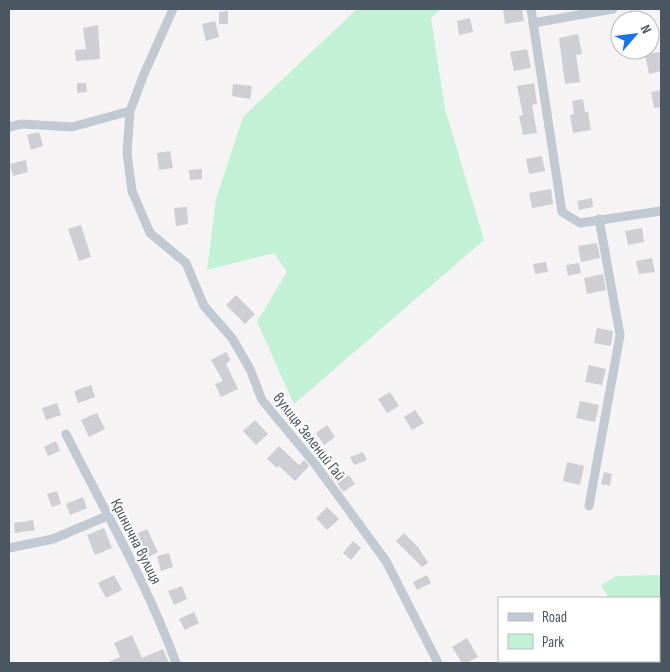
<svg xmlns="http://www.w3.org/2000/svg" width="670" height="672" viewBox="0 0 670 672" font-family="'Sofia Sans Condensed',sans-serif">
<rect width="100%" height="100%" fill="#f5f3f3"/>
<g fill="#c3f1d5">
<polygon points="357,9 441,9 431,18 445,109 484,240 294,404 257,322 287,272 274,253 207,270 216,199 243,117"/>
<polygon points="661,575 661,663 577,663 591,661 659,661 659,598 609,598 601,585 616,576"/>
</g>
<polygon fill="#90daee" points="661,620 661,663 635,663 636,661 659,661 659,622"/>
<g fill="#cdcfd5">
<polygon points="503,9 522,9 524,21 505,24"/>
<polygon points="228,11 228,24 219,24 219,12"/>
<polygon points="470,18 473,32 459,35 457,21"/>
<polygon points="215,21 219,37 206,41 202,24"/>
<polygon points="98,25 100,59 76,61 75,50 86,49 83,28"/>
<polygon points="578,34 582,54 576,55 580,82 565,84 559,38"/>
<polygon points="527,49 531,68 514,71 510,52"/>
<polygon points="661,52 661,71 649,74 645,54"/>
<polygon points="77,83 86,83 87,92 77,93"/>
<polygon points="534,83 537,104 532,105 537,133 523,135 519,116 523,115 517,86"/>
<polygon points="233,84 252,86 250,99 232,96"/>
<polygon points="661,90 661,107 654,108 651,92"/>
<polygon points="583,99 585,112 588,112 591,130 573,133 570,115 574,114 572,101"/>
<polygon points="39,132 43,146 31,150 27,135"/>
<polygon points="170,151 173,168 159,170 157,153"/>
<polygon points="542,156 545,171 529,174 526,159"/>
<polygon points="26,160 28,172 13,176 10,164"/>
<polygon points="202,169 202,179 190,180 189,170"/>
<polygon points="551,189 553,204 532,208 529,193"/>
<polygon points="592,198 593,207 579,210 577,201"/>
<polygon points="187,207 188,224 176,226 174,208"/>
<polygon points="81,225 91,257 79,261 68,229"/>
<polygon points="642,228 644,242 628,245 625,231"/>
<polygon points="597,243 600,258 581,262 578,246"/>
<polygon points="652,258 655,272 639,274 636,261"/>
<polygon points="546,262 548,272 535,274 533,264"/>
<polygon points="579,263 581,273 568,276 566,265"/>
<polygon points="603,274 606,290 587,294 584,278"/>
<polygon points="236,295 255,314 245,324 226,305"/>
<polygon points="597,328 613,331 611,346 594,343"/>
<polygon points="226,352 231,360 226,364 238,389 221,397 215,384 223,381 211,360"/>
<polygon points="589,365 606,369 602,385 585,382"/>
<polygon points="91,385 95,397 78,403 74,391"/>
<polygon points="390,392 399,406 387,413 378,399"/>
<polygon points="580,401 599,405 595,422 576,418"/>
<polygon points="57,403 61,415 46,420 42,408"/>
<polygon points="415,410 424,423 412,430 404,417"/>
<polygon points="97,413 105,429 89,437 81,420"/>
<polygon points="255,420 268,434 256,445 243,431"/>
<polygon points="327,425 335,437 324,445 316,433"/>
<polygon points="56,441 60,451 48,456 44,447"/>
<polygon points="279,446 299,465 304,460 309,466 295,481 279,466 277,468 267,459"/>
<polygon points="363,452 367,460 354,465 350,457"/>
<polygon points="567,462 584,466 580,485 563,481"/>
<polygon points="604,472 612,474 610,486 601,484"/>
<polygon points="349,475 355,484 343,492 337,483"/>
<polygon points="57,491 61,504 52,507 47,494"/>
<polygon points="83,497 87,508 70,515 66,504"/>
<polygon points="327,507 339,519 327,530 316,518"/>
<polygon points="33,520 35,530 15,533 14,523"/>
<polygon points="104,528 112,548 95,555 87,535"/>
<polygon points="147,529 158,552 149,557 136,534"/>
<polygon points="404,533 418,547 428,563 422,567 396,541"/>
<polygon points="353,541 361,548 351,560 343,553"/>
<polygon points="169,553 173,567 161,571 157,556"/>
<polygon points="114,575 122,590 106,598 98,583"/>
<polygon points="427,575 431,583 417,590 413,582"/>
<polygon points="182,586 187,599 174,605 168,591"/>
<polygon points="194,612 199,623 185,630 179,619"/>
<polygon points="132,635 142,658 163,649 169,663 106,663 120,657 114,643"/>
<polygon points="467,638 478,657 466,663 462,663 452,647"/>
</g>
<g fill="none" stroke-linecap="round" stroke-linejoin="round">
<g stroke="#c1cad2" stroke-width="9">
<polyline points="173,9 144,74 130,111 127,153 132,191 150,233 186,263 204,306 232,338 250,369 262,400 315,464 386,561 438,663"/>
<polyline points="531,9 562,212 580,223 661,211"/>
<polyline points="533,23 613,9"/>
<polyline points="9,127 22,124 72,127 130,111"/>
<path d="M66 434C104 510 147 583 176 663"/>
<polyline points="589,506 620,335 599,219"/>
<polyline points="9,548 53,539 107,516"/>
</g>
</g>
<g text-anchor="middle" stroke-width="4" stroke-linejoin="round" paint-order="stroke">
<g font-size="16" fill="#4a5661" stroke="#fff">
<text transform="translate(310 436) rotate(52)" y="6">вулиця Зелений Гай</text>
<text transform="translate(137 541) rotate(63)" y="6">Кринична вулиця</text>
</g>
</g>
<rect width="670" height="672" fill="none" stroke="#4a5661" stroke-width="20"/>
<rect x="498" y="597" width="162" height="65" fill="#ffffff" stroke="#b7bbc0"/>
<rect x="508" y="613" width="25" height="8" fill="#c1cad2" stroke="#b7bbc0"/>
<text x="542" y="622" font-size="15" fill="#4a5661">Road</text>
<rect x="508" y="634" width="25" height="15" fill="#c3f1d5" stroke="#b7bbc0"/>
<text x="542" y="647" font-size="15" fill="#4a5661">Park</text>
<g transform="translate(635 35) rotate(62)"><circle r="24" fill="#ffffff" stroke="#b7bbc0"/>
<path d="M0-4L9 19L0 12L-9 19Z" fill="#1a73e8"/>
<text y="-8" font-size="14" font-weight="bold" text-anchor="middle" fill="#4a5661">N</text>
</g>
</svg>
